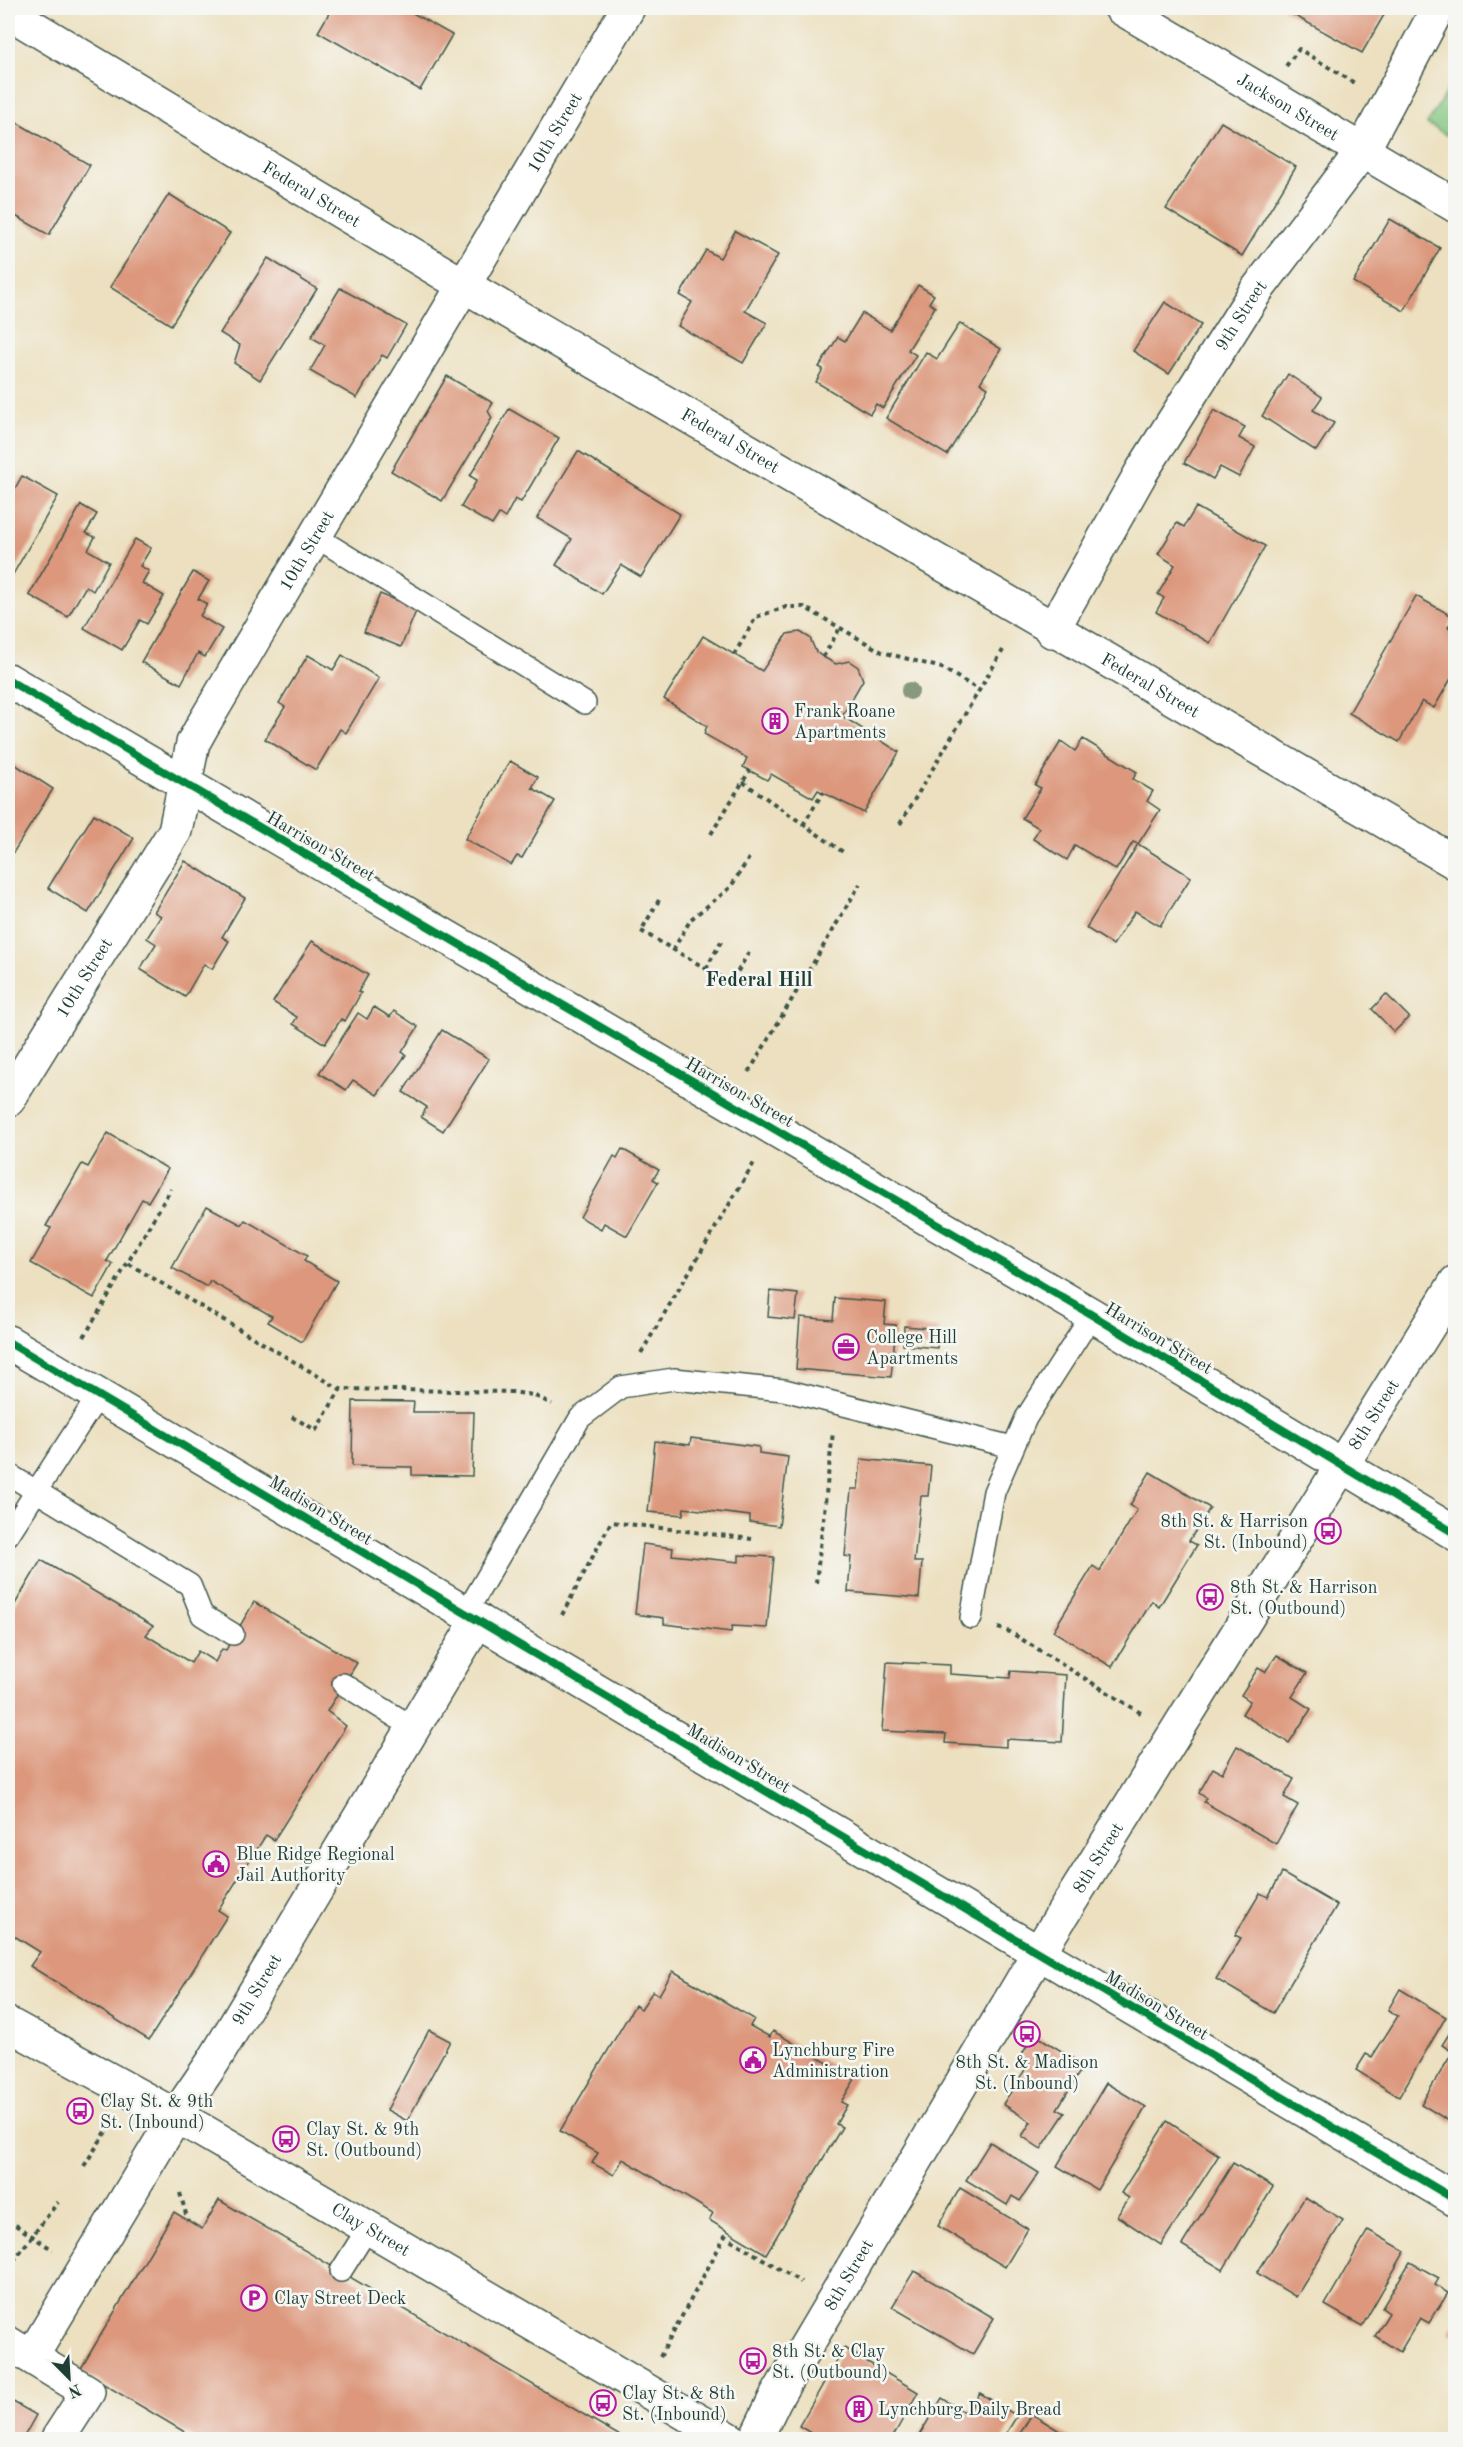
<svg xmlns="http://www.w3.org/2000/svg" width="1463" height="2447" viewBox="0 0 1463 2447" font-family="'Old Standard TT',serif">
<rect width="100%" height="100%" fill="#f6f6f2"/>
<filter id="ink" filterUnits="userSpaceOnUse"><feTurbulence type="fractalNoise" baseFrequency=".0167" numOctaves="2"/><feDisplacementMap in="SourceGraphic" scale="12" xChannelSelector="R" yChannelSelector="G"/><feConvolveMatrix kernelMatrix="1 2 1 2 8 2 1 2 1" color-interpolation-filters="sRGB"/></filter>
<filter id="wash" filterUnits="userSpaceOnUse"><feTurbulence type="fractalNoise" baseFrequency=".008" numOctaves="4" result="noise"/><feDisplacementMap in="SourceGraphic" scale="24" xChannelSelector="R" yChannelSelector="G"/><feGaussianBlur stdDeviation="1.35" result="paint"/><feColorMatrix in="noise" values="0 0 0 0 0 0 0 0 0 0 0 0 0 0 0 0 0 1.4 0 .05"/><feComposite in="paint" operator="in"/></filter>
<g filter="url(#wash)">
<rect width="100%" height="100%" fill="#ece0c0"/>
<polygon fill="#82c57f" stroke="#50815a" stroke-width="1.5" points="1455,77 1455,140 1427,124"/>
<g id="blocks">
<g fill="#dc977b">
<polygon points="215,8 229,8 225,14"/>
<polygon points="332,8 404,8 452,35 420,90 318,32"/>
<polygon points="1281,8 1388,8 1362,53"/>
<polygon points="9,118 90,165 49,235 14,215 8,226"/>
<polygon points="1221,122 1296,167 1242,256 1166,209"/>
<polygon points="169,194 230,233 171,325 110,287"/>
<polygon points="1390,219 1440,248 1404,311 1353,282"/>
<polygon points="735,231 778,255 745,311 767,323 743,363 678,326 692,302 680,295 706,250 720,258"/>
<polygon points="268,258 317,289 260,380 234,363 240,345 220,333"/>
<polygon points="918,285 934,295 929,303 935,307 908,350 916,355 883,408 876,404 870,414 816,382 823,369 819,367 838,337 845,341 862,313 890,330"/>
<polygon points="340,288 406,325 387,358 382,355 357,398 310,371 325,345 311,337"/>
<polygon points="1165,302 1201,325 1169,374 1133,351"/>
<polygon points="960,323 1001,349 980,383 988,388 947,455 886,418 926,352 937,359"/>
<polygon points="1288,374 1322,397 1313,410 1334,423 1316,451 1262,416"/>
<polygon points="447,376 493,403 488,411 492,418 442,501 391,471"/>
<polygon points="509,409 559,438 521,502 515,499 505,518 499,514 492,525 461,507 477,480 470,476"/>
<polygon points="1214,410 1245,427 1239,438 1255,447 1239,477 1220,467 1213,479 1184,463"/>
<polygon points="578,451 680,514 641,577 621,565 602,594 556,565 572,539 537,518"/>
<polygon points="22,476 58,496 8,583 8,501"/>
<polygon points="81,505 97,514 86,533 95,537 88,550 109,562 93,591 86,586 68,617 29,595"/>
<polygon points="1196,507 1265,546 1210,643 1156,612 1164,598 1158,594 1175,565 1158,554 1177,523 1184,527"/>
<polygon points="135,539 151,548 140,566 149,571 142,583 164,596 147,624 140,620 122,650 84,628"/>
<polygon points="193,572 209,581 198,599 207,604 200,616 222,629 205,657 198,653 181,684 141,662"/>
<polygon points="380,594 417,609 401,647 364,632"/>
<polygon points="1416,596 1454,617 1448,627 1456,632 1456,670 1434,708 1422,701 1399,742 1349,713"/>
<polygon points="800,632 810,638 816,652 823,657 836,664 849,661 858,667 863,680 842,716 899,752 864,813 818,790 813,798 771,774 767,780 743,767 747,758 704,734 707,726 664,699 703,636 762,671 787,634"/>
<polygon points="308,655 333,670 342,655 379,678 346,733 340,729 316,770 265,739 285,707 279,703"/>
<polygon points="1083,739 1137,772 1133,779 1153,791 1147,801 1160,810 1138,844 1133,842 1116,870 1075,845 1067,860 1033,839 1039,828 1022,818 1041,788 1035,785 1061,741 1075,751"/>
<polygon points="510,761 538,777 532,788 555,801 522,858 517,856 511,865 465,839"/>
<polygon points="13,763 53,789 8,861 8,771"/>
<polygon points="94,814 134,838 88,913 48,888"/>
<polygon points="1138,844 1191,877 1160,926 1135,911 1113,945 1086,928"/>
<polygon points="185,861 245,898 222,937 229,941 212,969 204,964 185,997 140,969 156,944 147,938 161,916 154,912"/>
<polygon points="312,941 368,975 358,992 361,993 345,1021 341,1019 325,1044 293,1024 297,1017 273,1002"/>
<polygon points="1386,994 1409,1017 1394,1032 1372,1009"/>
<polygon points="374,1007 390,1017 394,1011 418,1027 402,1052 406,1055 377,1095 353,1080 346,1090 319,1073 358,1013 367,1019"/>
<polygon points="442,1030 489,1059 443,1131 421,1117 427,1107 403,1092"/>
<polygon points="108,1133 168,1169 148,1202 142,1199 107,1261 113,1264 94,1298 31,1263 51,1228 46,1226 82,1164 88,1167"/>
<polygon points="622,1149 659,1170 653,1179 658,1182 627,1236 604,1223 601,1229 580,1217 614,1156 617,1158"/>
<polygon points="207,1206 242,1225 245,1220 307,1256 304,1261 337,1281 302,1342 268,1322 272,1316 210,1281 207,1287 172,1268"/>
<polygon points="770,1291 798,1294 795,1320 768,1317"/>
<polygon points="835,1298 886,1302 884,1324 896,1325 891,1377 796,1369 800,1317 833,1320"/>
<polygon points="904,1326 939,1329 937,1348 903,1345"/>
<polygon points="353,1401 414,1402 413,1412 474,1412 472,1476 412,1475 412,1467 352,1466"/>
<polygon points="691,1438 759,1447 759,1453 788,1457 779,1526 750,1522 750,1516 684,1508 683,1515 648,1512 655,1441 690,1445"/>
<polygon points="861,1459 931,1466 928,1496 921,1496 914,1562 922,1562 919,1598 848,1592 851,1557 845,1556 851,1489 858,1489"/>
<polygon points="1150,1472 1210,1508 1189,1541 1197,1545 1159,1607 1152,1601 1112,1667 1053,1631 1093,1566 1100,1571 1137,1510 1130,1505"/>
<polygon points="643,1544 673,1548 672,1555 739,1562 739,1555 774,1557 767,1628 732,1626 731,1632 698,1628 664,1624 664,1618 635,1614"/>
<polygon points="41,1560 153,1626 146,1635 191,1663 198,1651 215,1662 222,1649 226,1650 254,1602 357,1663 327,1711 346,1726 274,1840 266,1835 218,1910 227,1916 149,2040 30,1966 40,1952 8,1932 8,1616"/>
<polygon points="1277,1655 1307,1673 1292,1697 1311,1709 1289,1743 1242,1714 1250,1701 1241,1695 1258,1668 1265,1672"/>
<polygon points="887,1662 950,1665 950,1674 1010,1678 1011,1671 1066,1675 1062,1742 1006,1739 1006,1747 945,1743 946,1734 882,1731"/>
<polygon points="1237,1746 1294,1779 1284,1797 1298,1805 1276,1844 1204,1802 1206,1798 1199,1793 1213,1768 1222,1773"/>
<polygon points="1282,1873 1337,1905 1273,2013 1216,1979 1241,1938 1235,1935 1260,1893 1268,1897"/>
<polygon points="673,1971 754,2019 750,2026 770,2037 773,2031 855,2079 841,2102 847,2105 836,2124 842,2127 766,2254 709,2220 713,2213 623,2159 614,2175 592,2163 598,2153 560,2131 635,2005 641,2009 653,1991 659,1995"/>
<polygon points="1400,1989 1446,2017 1399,2097 1356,2070 1366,2054 1372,2057 1398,2016 1388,2010"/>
<polygon points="1456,2023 1456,2116 1452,2123 1421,2104 1453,2052 1442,2045"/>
<polygon points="429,2030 450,2041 407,2121 387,2110"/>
<polygon points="1034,2034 1084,2065 1057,2109 1065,2113 1041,2149 1022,2136 1031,2122 1003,2104 1030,2062 1021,2056"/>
<polygon points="1106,2083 1146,2107 1097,2190 1057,2166"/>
<polygon points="1167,2121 1219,2155 1161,2245 1117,2216 1129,2198 1121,2193"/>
<polygon points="990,2142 1039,2173 1020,2201 1012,2196 1007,2205 966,2180"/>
<polygon points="1233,2163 1273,2187 1223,2270 1182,2245"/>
<polygon points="960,2188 1028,2229 1005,2267 938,2226"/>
<polygon points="1305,2197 1343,2220 1296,2297 1257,2273"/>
<polygon points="219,2200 627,2440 198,2440 80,2370 174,2212 202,2229"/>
<polygon points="1368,2230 1405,2251 1362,2326 1325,2305"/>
<polygon points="1410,2262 1439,2278 1435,2285 1448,2293 1429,2323 1420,2318 1400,2352 1375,2336 1389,2313 1382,2308"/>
<polygon points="914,2271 994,2318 973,2354 892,2307"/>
<polygon points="1456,2321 1456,2336 1449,2332"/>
<polygon points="844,2348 918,2392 891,2440 822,2440 799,2426"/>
<polygon points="980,2393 1017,2416 1002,2440 916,2440 942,2398 967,2414"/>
<polygon points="8,2399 36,2415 22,2440 8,2440"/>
<polygon points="1032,2414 1074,2440 1016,2440"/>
</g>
</g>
</g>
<g filter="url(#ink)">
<use href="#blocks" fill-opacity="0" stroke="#3e5549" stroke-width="1.5"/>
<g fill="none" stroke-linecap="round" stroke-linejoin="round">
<g stroke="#3e5549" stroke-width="24">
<g id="service">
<polyline points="316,537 585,703"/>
<polyline points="8,1474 190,1585 202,1615 233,1634"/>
<polyline points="8,1535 98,1396"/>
<polyline points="466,1613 580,1418 621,1387 674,1379 784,1390 1012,1447"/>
<polyline points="971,1618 994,1492 1026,1418 1092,1315"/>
<polyline points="343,1684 414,1728"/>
<polyline points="341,2271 368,2228"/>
</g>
</g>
<g stroke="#3e5549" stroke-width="36">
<g id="minor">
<path id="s1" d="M1121 8 1456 206"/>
<path id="s2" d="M8 12 465 286 1456 863"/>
<path id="s3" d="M1052 631 1142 471 1256 291 1363 150 1438 8"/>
<polyline points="8,680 1092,1315 1456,1534"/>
<path id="s4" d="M8 1100 175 831 193 743 203 725 628 8"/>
<polyline points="8,1342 1456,2200"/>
<polyline points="8,2343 88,2392 57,2440"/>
<path id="s5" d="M32 2356 176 2116 213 2062 478 1620"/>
</g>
</g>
<g stroke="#3e5549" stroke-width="36">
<g id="tertiary">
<path id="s6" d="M8 2024 203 2131 731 2440"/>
<path id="s7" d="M755 2440 775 2399 1039 1952 1456 1282"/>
</g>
</g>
<g stroke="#3e5549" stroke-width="4" stroke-dasharray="4.5 4.5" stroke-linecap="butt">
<polyline points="1286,66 1299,49 1356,84"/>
<polyline points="734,655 756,617 786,607 804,607 882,652 942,668 979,690"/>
<polyline points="823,657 840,628"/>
<polyline points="743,782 843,852"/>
<polyline points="900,824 1003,650"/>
<polyline points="803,825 823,792"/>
<polyline points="711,834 750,770"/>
<polyline points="659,900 641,931 731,983 749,952"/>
<polyline points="673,950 691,919 730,888 749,858"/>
<polyline points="706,969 723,938"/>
<polyline points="749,1072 860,884"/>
<polyline points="129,1264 340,1389 512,1392 533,1395 552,1404"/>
<polyline points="84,1337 171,1189"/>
<polyline points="641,1353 755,1161"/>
<polyline points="292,1417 316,1430 340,1390"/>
<polyline points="816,1583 833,1432"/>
<polyline points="562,1615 611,1522 752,1539"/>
<polyline points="998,1628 1010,1632 1144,1715"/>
<polyline points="84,2166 111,2124"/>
<polyline points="180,2193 188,2221"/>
<polyline points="8,2220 53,2250"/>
<polyline points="8,2268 58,2202"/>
<polyline points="660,2357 725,2236 801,2282"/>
</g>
<use href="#service" stroke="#fff" stroke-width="21"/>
<use href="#minor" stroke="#fff" stroke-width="33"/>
<use href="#tertiary" stroke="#fff" stroke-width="33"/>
<g stroke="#f6f6f2" stroke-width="11">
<g id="cycleway">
<polyline points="8,680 1092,1315 1456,1534"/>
<polyline points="8,1342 1456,2200"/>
</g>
</g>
<use href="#cycleway" stroke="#00873e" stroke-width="8"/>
</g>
<circle fill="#89997d" cx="910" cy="691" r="9"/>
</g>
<defs>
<g id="building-ring" transform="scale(1.35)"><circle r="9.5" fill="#f6f6f2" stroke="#b5179e" stroke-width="1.5"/><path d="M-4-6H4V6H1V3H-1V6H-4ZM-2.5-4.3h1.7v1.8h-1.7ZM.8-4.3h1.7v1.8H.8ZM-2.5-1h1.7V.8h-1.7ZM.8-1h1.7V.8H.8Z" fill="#b5179e"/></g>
<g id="office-ring" transform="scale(1.35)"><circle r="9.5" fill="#f6f6f2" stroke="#b5179e" stroke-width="1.5"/><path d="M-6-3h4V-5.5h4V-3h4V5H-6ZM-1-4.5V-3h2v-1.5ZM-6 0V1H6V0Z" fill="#b5179e"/></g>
<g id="bus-ring" transform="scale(1.35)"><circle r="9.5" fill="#f6f6f2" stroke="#b5179e" stroke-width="1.5"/><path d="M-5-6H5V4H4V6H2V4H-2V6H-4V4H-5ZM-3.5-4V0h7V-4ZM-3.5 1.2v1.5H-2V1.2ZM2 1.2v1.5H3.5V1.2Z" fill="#b5179e"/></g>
<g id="civic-ring" transform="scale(1.35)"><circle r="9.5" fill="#f6f6f2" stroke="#b5179e" stroke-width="1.5"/><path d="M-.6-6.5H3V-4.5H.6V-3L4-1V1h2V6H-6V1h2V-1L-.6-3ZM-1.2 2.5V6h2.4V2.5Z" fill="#b5179e"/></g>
<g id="parking-ring" transform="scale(1.35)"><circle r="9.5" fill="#f6f6f2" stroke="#b5179e" stroke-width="1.5"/><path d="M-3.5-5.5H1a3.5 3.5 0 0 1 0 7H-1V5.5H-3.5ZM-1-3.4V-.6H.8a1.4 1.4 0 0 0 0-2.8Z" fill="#b5179e"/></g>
</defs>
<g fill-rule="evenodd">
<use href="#building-ring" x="775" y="721"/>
<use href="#office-ring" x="846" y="1347"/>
<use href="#bus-ring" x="1328" y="1531"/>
<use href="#bus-ring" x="1210" y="1597"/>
<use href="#civic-ring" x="216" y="1864"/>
<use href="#bus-ring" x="1027" y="2034"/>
<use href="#civic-ring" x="753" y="2060"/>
<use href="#bus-ring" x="80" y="2111"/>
<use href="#bus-ring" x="286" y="2139"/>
<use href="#parking-ring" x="254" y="2298"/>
<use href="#bus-ring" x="753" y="2361"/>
<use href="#bus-ring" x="603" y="2403"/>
<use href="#building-ring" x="859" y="2409"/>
</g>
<g text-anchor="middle" stroke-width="5" stroke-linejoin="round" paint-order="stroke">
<g font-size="18" fill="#1f3d34" stroke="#f6f6f2">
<text dy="6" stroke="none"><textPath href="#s1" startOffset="194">Jackson Street</textPath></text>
<text dy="6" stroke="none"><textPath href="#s4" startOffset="1116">10th Street</textPath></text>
<text dy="6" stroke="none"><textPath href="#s2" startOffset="354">Federal Street</textPath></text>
<text dy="6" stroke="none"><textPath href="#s3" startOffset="368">9th Street</textPath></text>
<text dy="6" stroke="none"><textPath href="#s2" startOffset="840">Federal Street</textPath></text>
<text dy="6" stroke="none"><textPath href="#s4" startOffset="630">10th Street</textPath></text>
<text dy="6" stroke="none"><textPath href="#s2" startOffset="1326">Federal Street</textPath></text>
<text transform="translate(321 846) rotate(30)" y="6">Harrison Street</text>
<text dy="6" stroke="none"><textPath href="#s4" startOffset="144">10th Street</textPath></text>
<text transform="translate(740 1092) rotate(30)" y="6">Harrison Street</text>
<text transform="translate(1159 1338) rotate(31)" y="6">Harrison Street</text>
<text dy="6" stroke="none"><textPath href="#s7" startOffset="1198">8th Street</textPath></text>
<text transform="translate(321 1510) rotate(31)" y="6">Madison Street</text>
<text transform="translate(739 1758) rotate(31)" y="6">Madison Street</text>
<text dy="6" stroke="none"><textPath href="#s7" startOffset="676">8th Street</textPath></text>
<text dy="6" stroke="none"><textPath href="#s5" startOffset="430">9th Street</textPath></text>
<text transform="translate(1157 2005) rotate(31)" y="6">Madison Street</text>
<text dy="6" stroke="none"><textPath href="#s6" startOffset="417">Clay Street</textPath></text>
<text dy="6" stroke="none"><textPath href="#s7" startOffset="190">8th Street</textPath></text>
</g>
<g font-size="18" fill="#1f3d34" stroke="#f6f6f2" text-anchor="start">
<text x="794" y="717">Frank Roane<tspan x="794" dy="21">Apartments</tspan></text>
<text x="866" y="1343">College Hill<tspan x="866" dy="21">Apartments</tspan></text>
<text x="1308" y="1527" text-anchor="end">8th St. &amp; Harrison<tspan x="1308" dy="21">St. (Inbound)</tspan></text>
<text x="1230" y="1593">8th St. &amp; Harrison<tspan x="1230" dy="21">St. (Outbound)</tspan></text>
<text x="236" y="1860">Blue Ridge Regional<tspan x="236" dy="21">Jail Authority</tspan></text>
<text x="772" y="2056">Lynchburg Fire<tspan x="772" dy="21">Administration</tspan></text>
<text x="1027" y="2068" text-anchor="middle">8th St. &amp; Madison<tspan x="1027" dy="21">St. (Inbound)</tspan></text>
<text x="100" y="2107">Clay St. &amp; 9th<tspan x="100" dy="21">St. (Inbound)</tspan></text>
<text x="306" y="2135">Clay St. &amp; 9th<tspan x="306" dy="21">St. (Outbound)</tspan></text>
<text x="274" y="2304">Clay Street Deck</text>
<text x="772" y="2357">8th St. &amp; Clay<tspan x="772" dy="21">St. (Outbound)</tspan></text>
<text x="622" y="2399">Clay St. &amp; 8th<tspan x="622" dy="21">St. (Inbound)</tspan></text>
<text x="878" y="2415">Lynchburg Daily Bread</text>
</g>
<g font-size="20" font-weight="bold" fill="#1f3d34" stroke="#f6f6f2">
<text x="759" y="986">Federal Hill</text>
</g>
</g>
<rect width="1463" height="2447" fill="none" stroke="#f6f6f2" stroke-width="30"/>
<g transform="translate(69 2378) rotate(156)" stroke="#f6f6f2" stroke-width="4.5" paint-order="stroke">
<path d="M0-4.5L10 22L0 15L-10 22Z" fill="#1f3d34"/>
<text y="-9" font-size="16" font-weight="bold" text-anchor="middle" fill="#1f3d34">N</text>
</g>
</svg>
